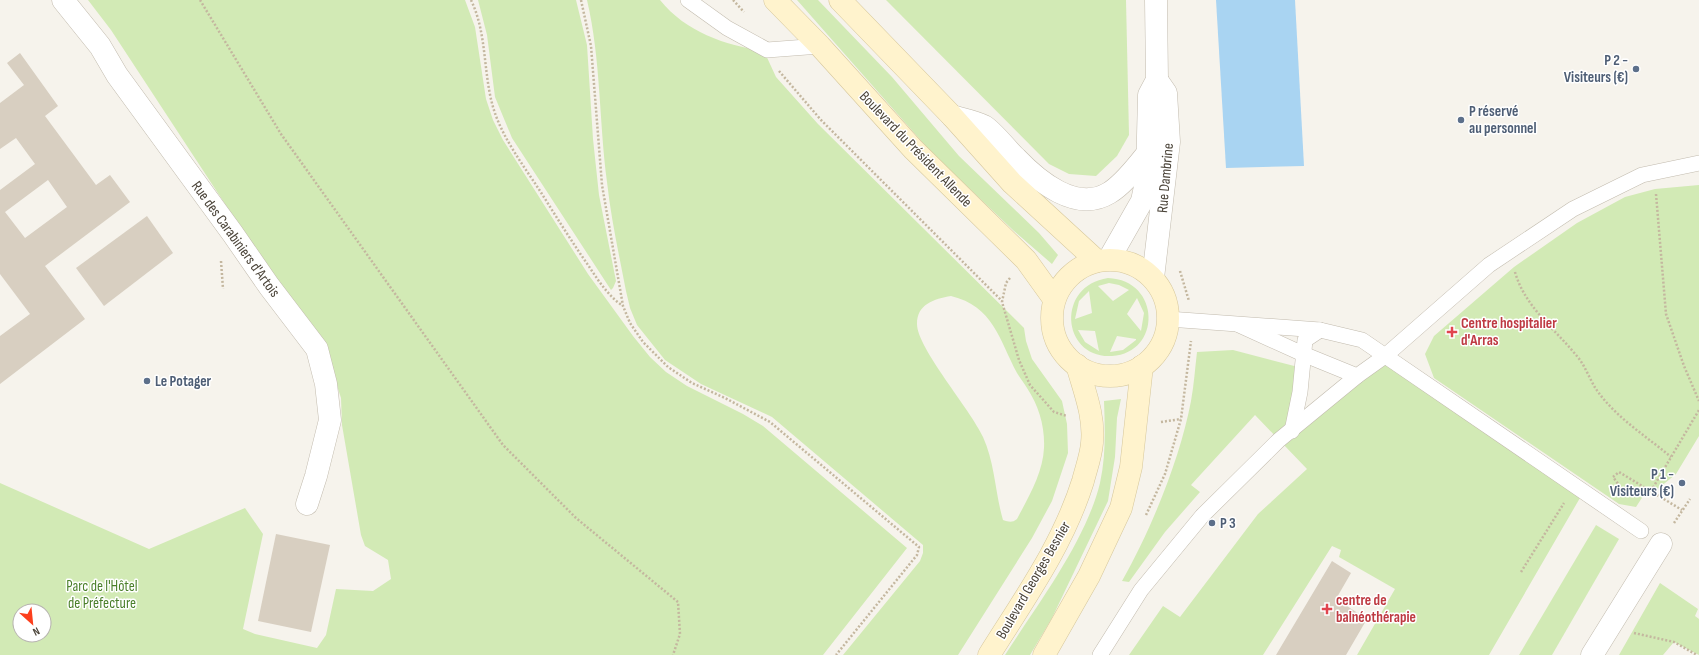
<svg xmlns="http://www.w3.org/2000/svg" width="1699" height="655" viewBox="0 0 1699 655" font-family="'Sofia Sans Condensed',sans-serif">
<rect width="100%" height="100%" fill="#f6f3ec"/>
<g fill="#d2eab5" fill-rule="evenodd">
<path d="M88 0H465L475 27 486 99 493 120 503 140 588 274 633 336 650 357 666 372 687 386 743 414 763 426 907 548 823 655H0V483L149 549 245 508 263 534 243 629 255 634 317 648 326 635 336 589 373 591 391 579 388 560 365 546 361 535 342 425 341 398 330 364 111 30ZM20 611H44V635H20Z"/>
<polygon points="478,0 576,0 587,45 593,139 599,195 616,281 613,288 611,290 512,138 495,97 487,35"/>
<path d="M587 0H660C686 32 724 45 764 51L776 77 818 124 1024 328 1026 341 1032 359 1062 401 1067 424 1068 453 1052 501 1032 538 958 655H843L920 561 923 553V545L772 417 701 384 665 360 637 325 630 308 626 291C619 255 611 218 607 182 599 121 601 60 587 0ZM951 296C993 306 999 339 1017 373 1020 378 1024 383 1027 388 1039 406 1045 427 1044 448 1043 473 1028 498 1017 519 1012 523 1009 522 1003 520 995 493 995 463 983 437 971 410 917 348 917 324 917 304 934 299 951 296Z"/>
<polygon points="797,0 818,0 892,77 959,156 1039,233 1058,255 1052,264 1014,231 931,152"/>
<polygon points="886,0 1126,0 1129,135 1117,156 1096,176 1069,174 1049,164"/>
<polygon points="1699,185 1699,436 1676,474 1654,492 1647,490 1636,507 1619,504 1434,378 1425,354 1434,336 1514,267 1577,223 1625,197 1655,189"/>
<path d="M1108 278C1161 280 1162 353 1112 356 1062 359 1055 286 1108 278ZM1109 283 1119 285 1129 290 1113 301 1098 286ZM1089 291 1092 313 1075 319 1079 301ZM1137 298 1144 313 1141 331 1127 314ZM1078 330 1095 331 1099 351 1085 342ZM1117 336 1136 339V340L1123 350 1110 352Z"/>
<path d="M1233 350 1302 368 1292 430 1385 356 1584 491 1489 655H1357L1395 589 1339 557 1341 550 1332 546 1263 655H1129L1163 606 1180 617 1258 514 1307 469 1255 415 1191 485 1200 492 1165 532 1129 582 1122 581C1151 530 1180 459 1191 401 1194 385 1195 368 1197 352Z"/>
<path d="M1121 399 1117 418 1115 457 1108 501 1052 618 1030 655H1005C1037 605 1086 541 1100 483 1106 456 1105 429 1104 401Z"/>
<polygon points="1596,525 1619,539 1552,655 1519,655"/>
<polygon points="1660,583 1698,609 1695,616 1699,619 1699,655 1674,642 1663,655 1619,655"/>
</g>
<polygon fill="#a9d4f2" points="1216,0 1295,0 1304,166 1226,168"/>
<g fill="#d8cfc1" fill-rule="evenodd">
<path d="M20 53 58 106 45 116 96 185 110 175 130 202 45 266 85 319 0 384V336L30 314 0 274V190L35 164 16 138 0 149V103L24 85 7 63ZM48 180 67 207 25 238 5 212Z"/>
<polygon points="147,216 173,253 104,306 76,268"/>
<polygon points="276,534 330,545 311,632 258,621"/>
<polygon points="1332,561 1351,573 1336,599 1367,619 1346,655 1276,655"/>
</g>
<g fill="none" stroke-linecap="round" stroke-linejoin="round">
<g stroke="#c2bbae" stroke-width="16">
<g id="service">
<polyline points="688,0 727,28 767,50 820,46"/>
<polyline points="1168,319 1320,330 1362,340 1641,531"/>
<polyline points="1239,325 1303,354 1357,376 1385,356 1489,265 1573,209 1642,175 1699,163"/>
<polyline points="1292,431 1300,392 1305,340 1320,330"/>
<polyline points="1100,655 1141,590 1202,516 1279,440 1357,376"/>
</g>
</g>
<g stroke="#c2bbae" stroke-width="23">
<polyline id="pedestrian" points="1592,655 1661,544"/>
</g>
<g stroke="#c2bbae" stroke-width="23">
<g id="minor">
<polyline points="63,0 100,46 117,75 233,234 269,286 317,349 326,384 330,420 316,476 307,504"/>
<path d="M952 116C962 119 974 121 984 126 994 132 1007 150 1016 158 1038 181 1076 213 1109 193 1124 184 1136 167 1147 154"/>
</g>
</g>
<g stroke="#c2bbae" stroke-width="23">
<g id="tertiary">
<polyline points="1109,259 1142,201 1147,177 1149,95 1157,80 1156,0"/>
<polyline points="1153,278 1169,142 1166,93 1157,80"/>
</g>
</g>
<g stroke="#d6c79b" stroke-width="23">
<g id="secondary">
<polyline points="775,0 820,46 913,149 1026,260 1054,299"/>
<polyline points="840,0 952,116 1012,183 1097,261"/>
<circle cx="1110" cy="318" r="58"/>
<path d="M989 655C1024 599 1063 545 1083 481 1086 469 1091 456 1092 443 1095 417 1084 390 1077 365"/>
<polyline points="1044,655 1089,576 1121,508 1131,467 1142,366"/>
</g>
</g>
<g stroke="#c4b79f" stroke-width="2.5" stroke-dasharray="2 2" stroke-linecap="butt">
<polyline points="200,0 281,134 503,445 576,518 678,602 680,634 673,655"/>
<path d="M471 0C487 33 483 72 493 107 502 138 524 166 542 194 557 218 572 242 588 265 598 280 608 296 623 306"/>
<polyline points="581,0 591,46 602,185 623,306 630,323 643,342 668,367 692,383 725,398 770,422 919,547 917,555 836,655"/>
<polyline points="733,0 744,12"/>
<polyline points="779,71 821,120 1002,301"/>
<polyline points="1656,194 1666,314 1684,366 1699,401"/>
<polyline points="221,261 223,289"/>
<polyline points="1180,271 1189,301"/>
<path d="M1515 272C1525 307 1554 328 1576 355 1585 365 1589 378 1596 389 1615 417 1646 436 1671 457"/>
<polyline points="1010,278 1006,283 1002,302 1019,360 1030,385 1054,412 1067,416"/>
<polyline points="1161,422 1181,419"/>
<polyline points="1651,491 1699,410"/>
<polyline points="1625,493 1613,477 1619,472 1682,510"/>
<polyline points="1146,515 1165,474 1181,419 1191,341"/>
<polyline points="1674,523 1690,499"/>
<polyline points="1521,572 1564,503"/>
<polyline points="1634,633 1674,642 1697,655"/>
</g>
<use href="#service" stroke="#fff" stroke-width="15"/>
<use href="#pedestrian" stroke="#fff" stroke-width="22"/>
<use href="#minor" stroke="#fff" stroke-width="22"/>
<use href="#tertiary" stroke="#fff" stroke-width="22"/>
<use href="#secondary" stroke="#fff3cd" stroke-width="22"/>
</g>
<g fill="#5c6f8a" stroke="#fff" stroke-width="1.5">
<circle cx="1636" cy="69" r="4"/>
<circle cx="1461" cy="120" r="4"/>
<circle cx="147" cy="381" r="4"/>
<circle cx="1682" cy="483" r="4"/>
<circle cx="1212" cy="523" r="4"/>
</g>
<g fill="#e0444e" stroke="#fff" stroke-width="1.5">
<path d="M1450 326h4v4h4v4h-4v4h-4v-4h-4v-4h4z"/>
<path d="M1325 603h4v4h4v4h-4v4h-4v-4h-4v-4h4z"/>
</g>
<g text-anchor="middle" stroke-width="3" stroke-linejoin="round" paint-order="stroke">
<g font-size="15" font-weight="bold" fill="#4e5e75" stroke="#fff" text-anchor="start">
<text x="1628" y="65" text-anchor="end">P 2 -<tspan x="1628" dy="17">Visiteurs (€)</tspan></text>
<text x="1469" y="116">P réservé<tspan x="1469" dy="17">au personnel</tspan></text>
<text x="155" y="386">Le Potager</text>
<text x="1674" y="479" text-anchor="end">P 1 -<tspan x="1674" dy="17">Visiteurs (€)</tspan></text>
<text x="1220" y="528">P 3</text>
</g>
<g font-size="15" fill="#4b4439" stroke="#fff">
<text transform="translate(916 149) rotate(46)" y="5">Boulevard du Président Allende</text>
<text transform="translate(1165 178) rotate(-85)" y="5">Rue Dambrine</text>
<text transform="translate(236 239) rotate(54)" y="5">Rue des Carabiniers d'Artois</text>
<text transform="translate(1033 580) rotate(-60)" y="5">Boulevard Georges Besnier</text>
</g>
<g font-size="15" font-weight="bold" fill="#be3a42" stroke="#fff" text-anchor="start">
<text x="1461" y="328">Centre hospitalier<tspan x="1461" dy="17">d'Arras</tspan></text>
<text x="1336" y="605">centre de<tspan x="1336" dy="17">balnéothérapie</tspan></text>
</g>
<g font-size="15" fill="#4a7f2a" stroke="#fff">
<text x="102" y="591">Parc de l'Hôtel<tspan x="102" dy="17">de Préfecture</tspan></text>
</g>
</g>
<g transform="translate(32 623) rotate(153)"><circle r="19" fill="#ffffff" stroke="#b7b4b0"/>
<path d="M0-3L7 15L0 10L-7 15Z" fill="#fc3f1d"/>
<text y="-6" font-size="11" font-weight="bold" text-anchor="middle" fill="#4b4439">N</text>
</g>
</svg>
